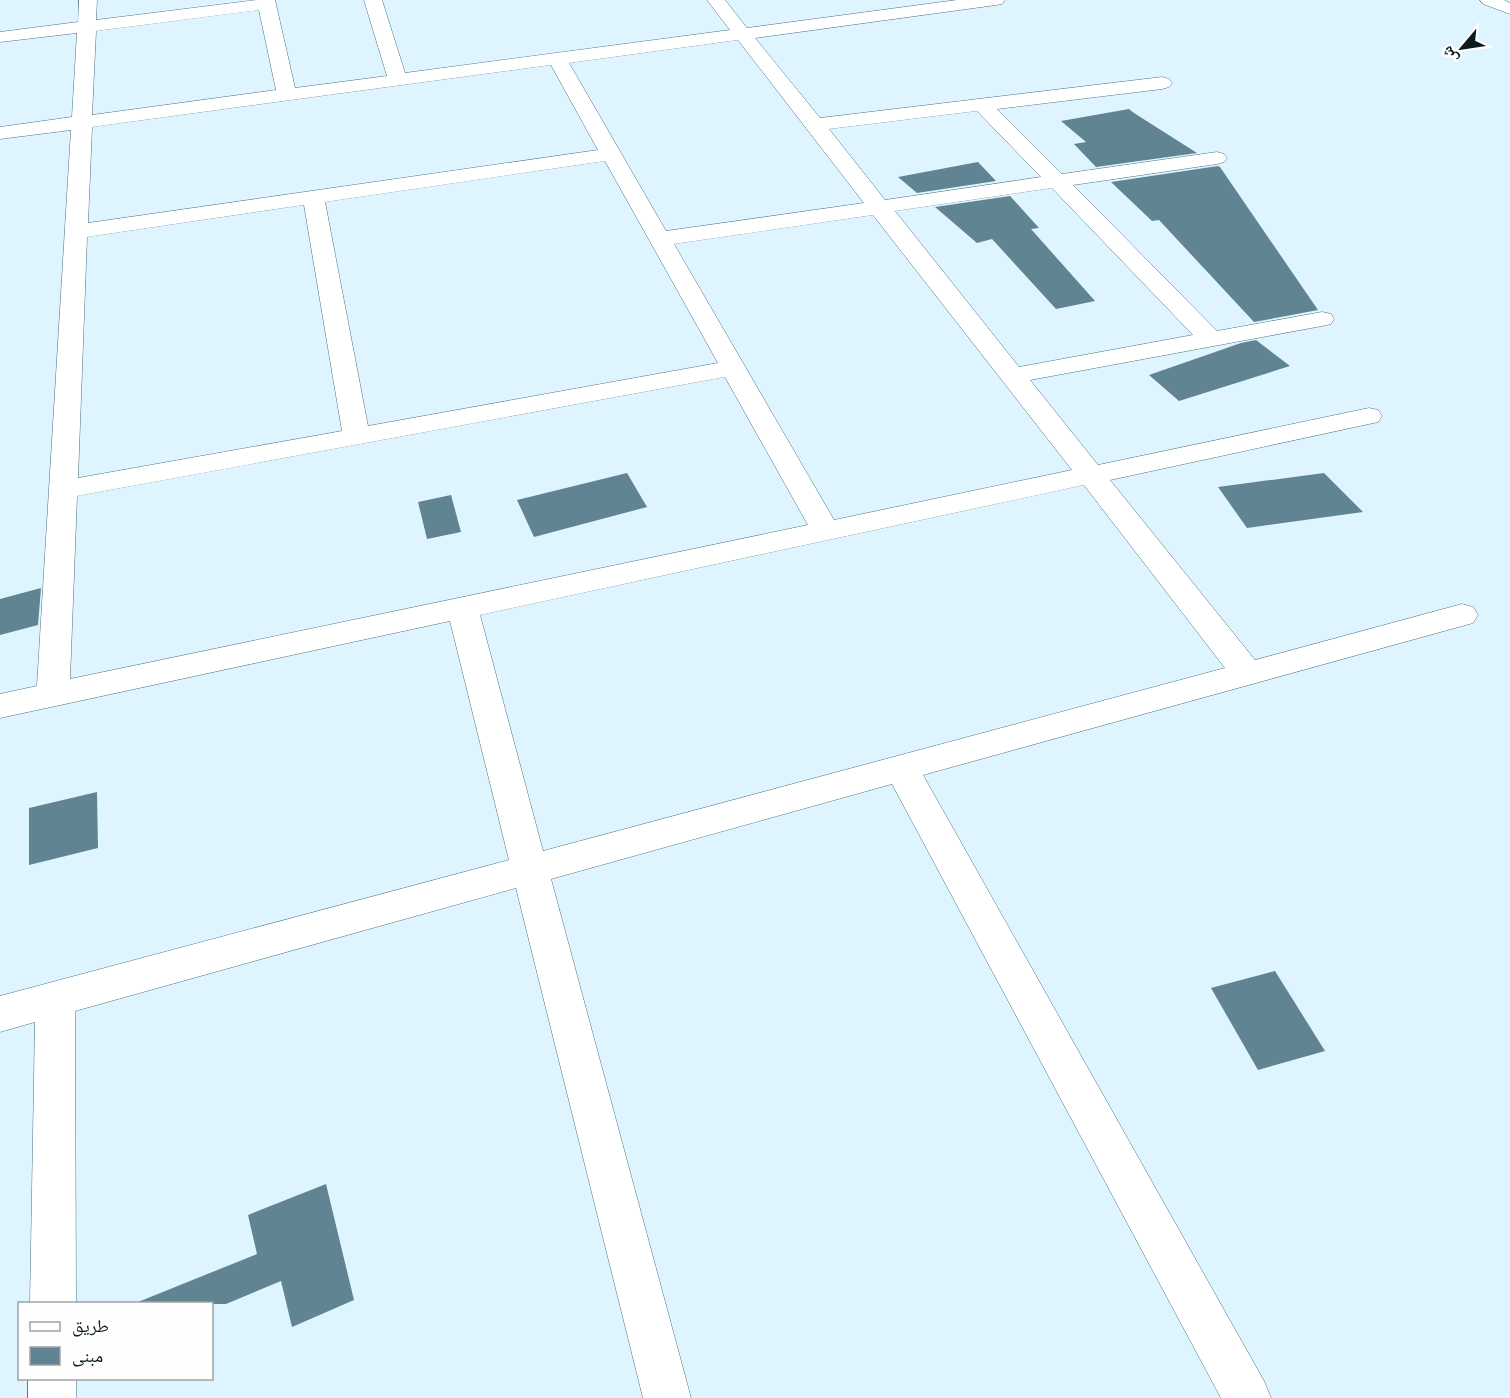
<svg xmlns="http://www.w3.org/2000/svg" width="1510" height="1398" viewBox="0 0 1510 1398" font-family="'Zilla Slab','Noto Naskh Arabic',serif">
<rect width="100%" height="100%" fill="#def5ff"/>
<g fill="#618493">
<polygon points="1129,109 1134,113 1197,153 1096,167 1074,144 1086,142 1061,121"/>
<polygon points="978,162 996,181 917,193 898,177"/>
<polygon points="1218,166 1220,167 1318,310 1254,322 1159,220 1152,221 1111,182"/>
<polygon points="1010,196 1039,228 1031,229 1095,301 1056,309 992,239 977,243 935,207"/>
<polygon points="1256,340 1290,366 1179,401 1149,375 1241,343"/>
<polygon points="627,473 647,507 534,537 517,500"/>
<polygon points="1324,473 1363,512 1247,528 1218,487"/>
<polygon points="451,495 461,532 427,539 418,502"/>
<polygon points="41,588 38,625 0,635 0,599"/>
<polygon points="97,792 98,848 29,865 29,808"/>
<polygon points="1275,971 1325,1051 1258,1070 1211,988"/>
<polygon points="326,1184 354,1300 292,1327 281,1281 226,1304 138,1304 138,1302 257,1254 248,1215"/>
</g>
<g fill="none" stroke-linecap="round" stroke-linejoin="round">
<g stroke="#4e717f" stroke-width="1">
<g id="minor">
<path d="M79 0H97L96 20 257 0H275L295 88 387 76 364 0H382L405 73 730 30 707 0H725L747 28 957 0H1005L1002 4 996 5 755 38 820 118 1162 77 1169 79 1172 83 1169 87 1162 89 997 109 1062 174 1217 152 1224 154 1227 158 1224 162 1217 164 1073 185 1217 331 1322 312 1331 314 1334 319 1331 324 1322 326 1030 380 1098 465 1369 408 1378 410 1382 416 1378 422 1110 480 1255 660 1462 604 1473 607 1478 615 1473 623 923 775 1264 1381 1271 1398H1221L892 784 551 879 691 1398H643L516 888 75 1011 76 1304H30L35 1022 0 1032V996L509 860 450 621 0 718V694L37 686 71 130 0 139V127L72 117 77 33 0 42V32L78 22ZM259 10 276 90 92 115 96 31ZM738 40 864 203 666 231 569 63ZM551 65 598 150 88 223 92 127ZM977 111 1041 177 885 200 829 129ZM605 161 718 363 368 426 325 202ZM1052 188 1193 335 1019 367 895 211ZM304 205 342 431 78 478 87 237ZM873 215 1072 470 834 520 674 244ZM725 377 808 525 70 679 77 496ZM1084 485 1225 668 543 851 480 615Z"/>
<polygon points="1480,0 1504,0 1510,3 1510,14 1483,4"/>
<rect x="28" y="1378" width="48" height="20"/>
</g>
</g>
<use href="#minor" fill="#fff" fill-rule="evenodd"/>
</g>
<rect x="18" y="1302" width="195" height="78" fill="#fefefe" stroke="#9da3a5" stroke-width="1.5"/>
<rect x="30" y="1322" width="30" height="9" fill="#ffffff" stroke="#9da3a5" stroke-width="1.5"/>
<text x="72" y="1332" font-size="18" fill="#0b1a1f">طريق</text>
<rect x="30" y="1347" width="30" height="18" fill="#618493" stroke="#9da3a5" stroke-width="1.5"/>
<text x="72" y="1362" font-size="18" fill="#0b1a1f">مبنى</text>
<g transform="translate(1462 48) rotate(241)" stroke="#fefefe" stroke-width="4.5" paint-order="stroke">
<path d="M0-4.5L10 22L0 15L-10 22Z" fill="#0b1a1f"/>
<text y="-9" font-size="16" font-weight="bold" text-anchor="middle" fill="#0b1a1f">ش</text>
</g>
</svg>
